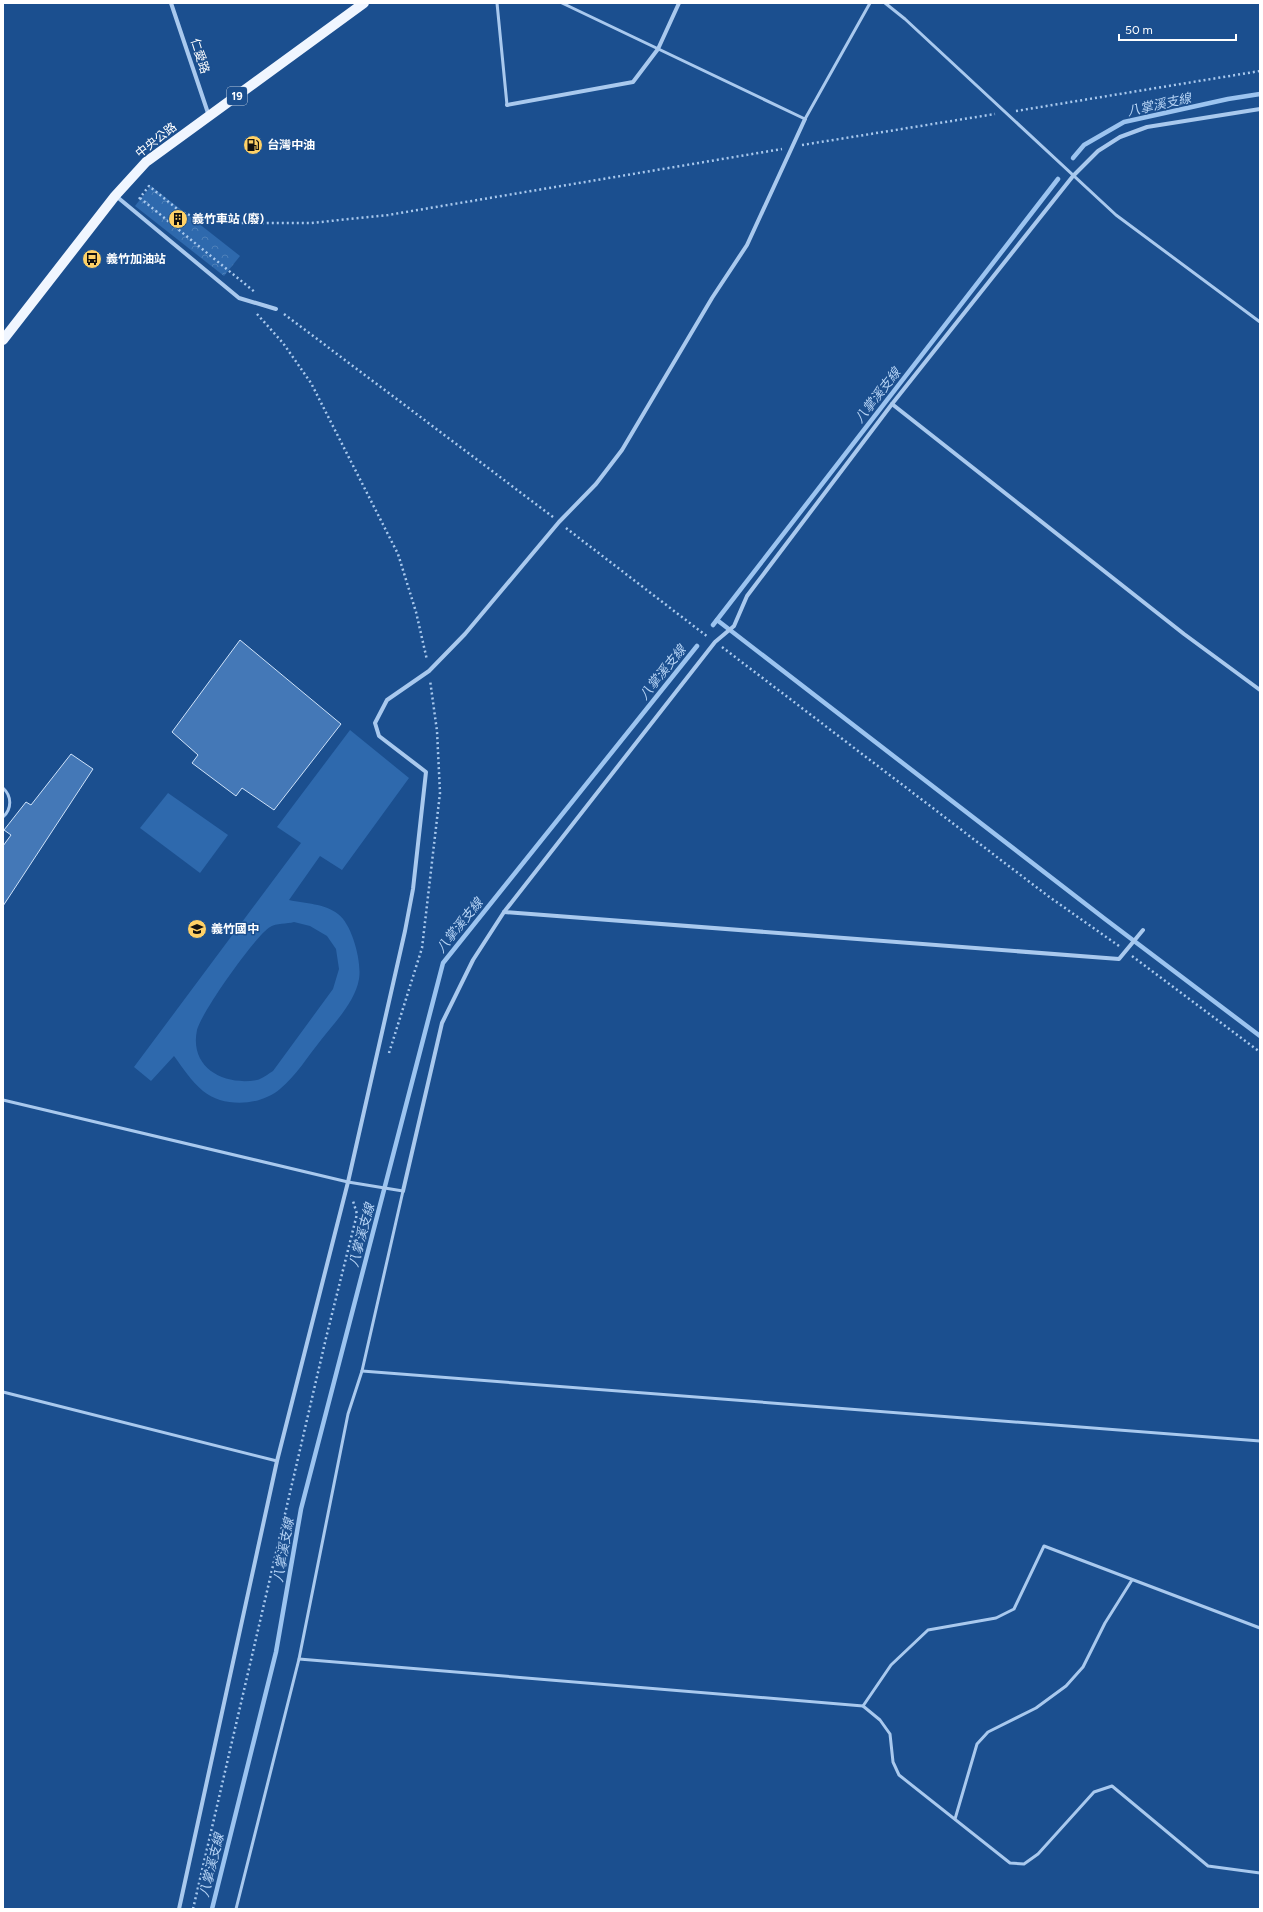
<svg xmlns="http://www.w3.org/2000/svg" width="1263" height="1912" viewBox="0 0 1263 1912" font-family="Figtree,'Noto Sans TC',sans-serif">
<defs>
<pattern id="park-crowns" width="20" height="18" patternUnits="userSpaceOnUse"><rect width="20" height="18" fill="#2e69ad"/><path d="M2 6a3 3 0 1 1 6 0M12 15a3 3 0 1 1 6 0" fill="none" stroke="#4d80b9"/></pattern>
</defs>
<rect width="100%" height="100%" fill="#1b4f8f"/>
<polygon fill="url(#park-crowns)" points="151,186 240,256 224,276 135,206"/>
<g fill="#2e69ad" fill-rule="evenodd">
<path d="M350 730 409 778 342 870 320 856 289 900C306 904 324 903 338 914 352 924 362 962 359 979 355 1002 335 1022 321 1040 308 1056 296 1076 280 1089 260 1106 224 1108 203 1091 191 1081 183 1068 174 1056L151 1081 134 1067 301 843 277 827ZM294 922 310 926 327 936 336 949 339 969 333 989 273 1071C268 1074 262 1079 257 1080 224 1086 189 1068 197 1030 201 1013 255 936 270 927 276 923 287 924 294 922Z"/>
<polygon points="168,793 228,835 200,873 140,828"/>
</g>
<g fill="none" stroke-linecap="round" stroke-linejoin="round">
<g stroke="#9cc4f0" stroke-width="4.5">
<polyline points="1073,158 1084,145 1124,122 1228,99 1260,94"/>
<polyline points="717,620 1105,919 1260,1036"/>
<polyline points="713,625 1058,179"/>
<polyline points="212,1909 276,1652 301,1509 443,963 697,646"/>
</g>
</g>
<g fill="#4478b7" stroke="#cfe3fa">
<polygon points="240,640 341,724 274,810 242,788 236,796 192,763 198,755 172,732"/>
<polygon points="71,754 93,769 3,906 3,846 11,835 4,830 26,802 31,805"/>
</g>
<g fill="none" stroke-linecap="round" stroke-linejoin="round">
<g stroke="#a9c9ee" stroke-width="2.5" stroke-dasharray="2 3" stroke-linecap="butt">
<polyline points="1016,111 1260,71"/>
<polyline points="802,145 995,114"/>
<polyline points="140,198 256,293"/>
<polyline points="139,199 149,186 181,212 207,221 233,223 311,223 388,215 782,149"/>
<polyline points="257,314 283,343 311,383 398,554 416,612 427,660"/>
<polyline points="284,314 553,517"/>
<polyline points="566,528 708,637"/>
<polyline points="722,647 1048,896 1119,946"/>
<polyline points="1132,956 1260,1052"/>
<polyline points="389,1053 422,948 440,793 437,731 430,680"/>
<polyline points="193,1909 326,1338 357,1214 353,1201"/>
</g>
<g stroke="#a9c9ee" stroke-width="3">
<polyline points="497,3 507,105"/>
<polyline points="562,3 805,119 870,3"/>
<polyline points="885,3 905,19 1116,215 1260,322"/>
<path d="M3 788C12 796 12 809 3 817"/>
<polyline points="3,1100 348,1182 403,1191 362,1371 348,1414 299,1659 236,1909"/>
<polyline points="362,1371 1260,1441"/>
<polyline points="3,1392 277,1461"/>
<polyline points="299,1659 863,1706 891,1665 928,1630 996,1618 1014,1609 1044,1546 1260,1628"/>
<polyline points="863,1706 880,1720 890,1734 893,1762 899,1775 1010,1863 1024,1864 1038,1854 1094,1792 1112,1786 1208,1866 1260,1873"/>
<polyline points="955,1819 977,1744 988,1732 1036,1708 1066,1686 1083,1667 1105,1623 1132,1580"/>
</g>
<g stroke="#a9c9ee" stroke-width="4">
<polyline points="171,3 209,116"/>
<polyline points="507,105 633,82 658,49 679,3"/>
<polyline points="116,196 239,298 276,309"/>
<polyline points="892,404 1184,634 1260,690"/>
<polyline points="504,912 1119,959 1143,930"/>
<polyline points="403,1191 442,1023 473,960 504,912 715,642 734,626 747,596 892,404 1073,176 1098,151 1120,137 1147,127 1260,109"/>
<polyline points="179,1909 277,1461 348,1182 405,931 413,889 426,772 379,736 375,723 387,700 429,671 465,634 559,522 596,484 622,450 712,298 747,245 805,119"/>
</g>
<polyline stroke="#f0f6ff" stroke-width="10" points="3,340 115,196 146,162 364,3"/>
</g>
<defs>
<g id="fuel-disc" transform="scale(1)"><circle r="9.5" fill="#ffd166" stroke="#1b4f8f"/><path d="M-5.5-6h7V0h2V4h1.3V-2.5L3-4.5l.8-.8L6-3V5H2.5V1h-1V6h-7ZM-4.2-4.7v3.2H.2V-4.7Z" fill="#111"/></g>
<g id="building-disc" transform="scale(1)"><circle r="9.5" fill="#ffd166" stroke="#1b4f8f"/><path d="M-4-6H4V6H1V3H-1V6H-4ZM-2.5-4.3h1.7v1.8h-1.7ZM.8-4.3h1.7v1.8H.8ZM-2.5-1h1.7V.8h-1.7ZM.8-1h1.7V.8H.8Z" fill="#111"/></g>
<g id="bus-disc" transform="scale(1)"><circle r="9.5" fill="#ffd166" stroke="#1b4f8f"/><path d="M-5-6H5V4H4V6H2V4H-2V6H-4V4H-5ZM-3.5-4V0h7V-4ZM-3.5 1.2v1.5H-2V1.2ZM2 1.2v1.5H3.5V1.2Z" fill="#111"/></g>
<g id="school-disc" transform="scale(1)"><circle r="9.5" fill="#ffd166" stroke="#1b4f8f"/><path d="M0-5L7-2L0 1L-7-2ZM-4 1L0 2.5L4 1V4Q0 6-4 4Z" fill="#111"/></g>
</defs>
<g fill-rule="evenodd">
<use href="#fuel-disc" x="253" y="145"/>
<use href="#building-disc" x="178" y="219"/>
<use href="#bus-disc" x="92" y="259"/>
<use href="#school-disc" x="197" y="929"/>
</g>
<g text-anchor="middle" stroke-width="3" stroke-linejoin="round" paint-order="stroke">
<rect fill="#1b4f8f" stroke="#bbcadd" stroke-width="1" x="227" y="87" width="20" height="18" rx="3"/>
<g font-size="11" font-weight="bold" fill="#fff">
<text x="237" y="100">19</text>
</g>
<g font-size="12" fill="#fff" stroke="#1b4f8f">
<text transform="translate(200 56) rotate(72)" y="4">仁愛路</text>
<text transform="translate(156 140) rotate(-38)" y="4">中央公路</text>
</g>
<g font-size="12" font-weight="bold" fill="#fff" stroke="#1b4f8f" text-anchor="start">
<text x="267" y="149">台灣中油</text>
<text x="192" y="223">義竹車站 (廢)</text>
<text x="106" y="263">義竹加油站</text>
<text x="211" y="933">義竹國中</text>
</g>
<g font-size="13" font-style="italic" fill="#b5d3f5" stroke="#1b4f8f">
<text transform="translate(1159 104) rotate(-12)" y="5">八掌溪支線</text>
<text transform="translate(877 395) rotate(-52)" y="5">八掌溪支線</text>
<text transform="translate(662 672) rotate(-51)" y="5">八掌溪支線</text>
<text transform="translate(459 925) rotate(-51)" y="5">八掌溪支線</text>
<text transform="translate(361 1235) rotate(-75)" y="5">八掌溪支線</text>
<text transform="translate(283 1550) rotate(-80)" y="5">八掌溪支線</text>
<text transform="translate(211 1865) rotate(-76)" y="5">八掌溪支線</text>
</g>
</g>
<rect width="1263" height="1912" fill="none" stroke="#ffffff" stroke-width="8"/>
<path d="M1119 34v6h117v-6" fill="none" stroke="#ffffff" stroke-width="2"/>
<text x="1125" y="34" font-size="12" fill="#ffffff" stroke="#1b4f8f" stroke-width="3" paint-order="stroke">50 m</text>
</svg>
